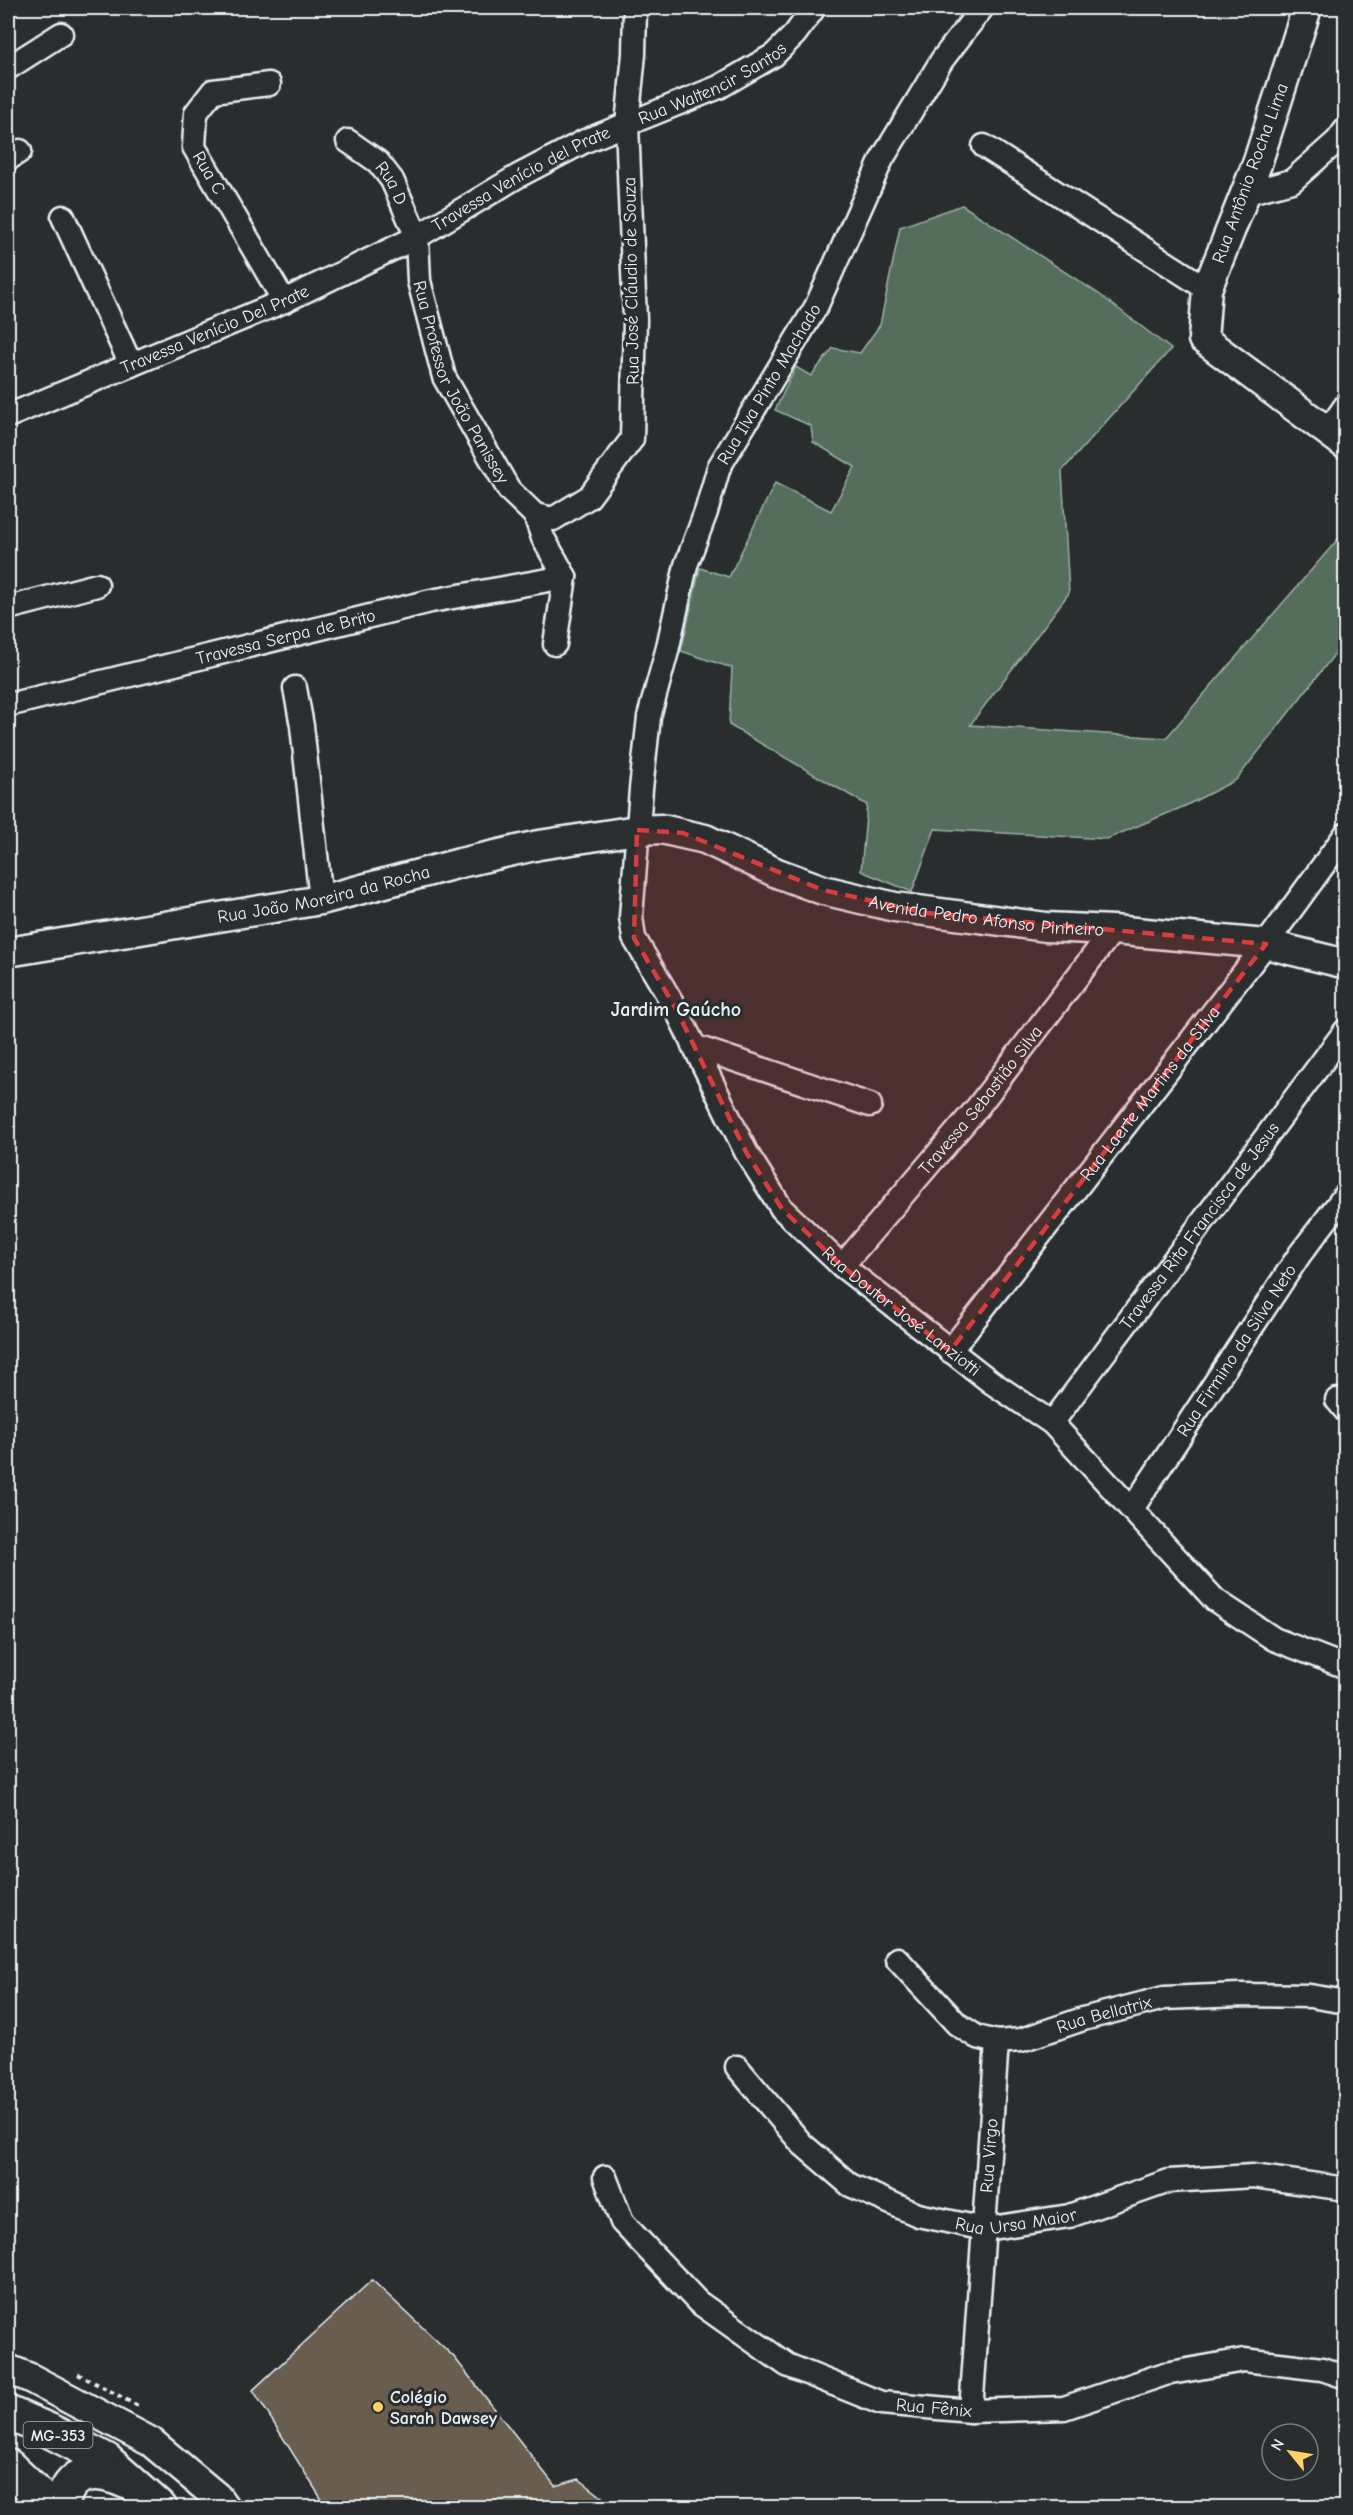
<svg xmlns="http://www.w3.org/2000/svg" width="1353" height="2515" viewBox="0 0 1353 2515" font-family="'Comic Neue',sans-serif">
<rect width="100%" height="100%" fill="#2a2d2e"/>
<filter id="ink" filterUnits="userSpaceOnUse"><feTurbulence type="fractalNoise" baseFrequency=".0167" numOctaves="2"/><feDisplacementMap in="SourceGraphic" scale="12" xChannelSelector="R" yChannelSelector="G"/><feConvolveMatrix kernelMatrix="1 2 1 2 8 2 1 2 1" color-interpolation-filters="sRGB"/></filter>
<g filter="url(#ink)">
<polygon fill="#556e5c" stroke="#9eb0aa" stroke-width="1.5" points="962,205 1099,294 1171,349 1062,471 1069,593 970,725 1166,738 1345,531 1345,641 1236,780 1185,806 1107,839 935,829 912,892 861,871 867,805 729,725 732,668 681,651 700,568 729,577 775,483 831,511 855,467 813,442 811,426 775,410 796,367 811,376 833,348 860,353 880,325 900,227"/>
<polygon fill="#685d4f" stroke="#e8f1f8" stroke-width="1.5" points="372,2280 454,2357 555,2486 579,2479 616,2508 327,2508 253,2390"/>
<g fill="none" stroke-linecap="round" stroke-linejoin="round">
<g stroke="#e8f1f8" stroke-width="27">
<g id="minor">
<path id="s1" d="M982 8 942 60 882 159 816 307 719 467 706 512 686 565 667 651 649 717 641 789 631 917 634 938 676 1009 746 1152 782 1209 842 1266 991 1382 1052 1423 1215 1600 1274 1639 1346 1667"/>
<polyline points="8,68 61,34"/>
<path id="s2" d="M269 84 213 91 196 113 194 147 284 301"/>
<path id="s3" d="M348 141 378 162 392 180 417 237 419 281 444 377 509 490 535 515 553 519 589 497 632 439 635 320 627 124 634 54 635 8"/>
<polyline points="984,146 1207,289"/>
<polyline points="8,159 20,151"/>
<polyline points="1246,193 1292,181 1337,141 1346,129"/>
<polyline points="63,217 131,365"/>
<path id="s4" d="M8 416 284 301 417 237 518 176 585 141 719 87 774 55 795 34 814 8"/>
<polyline points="1327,432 1346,405"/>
<polyline points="535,515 543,538 565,577"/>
<polyline points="8,608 97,585"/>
<polyline points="555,644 565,577"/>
<polyline points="295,688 302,726 321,900"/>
<path id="s5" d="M8 705 431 601 565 577"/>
<polyline points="693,1046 870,1105"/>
<path id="s6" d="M842 1266 977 1108 1113 930"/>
<path id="s7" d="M950 1351 1266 944 1346 834"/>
<polyline points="1337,1400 1346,1411"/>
<path id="s8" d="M1052 1423 1346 1030"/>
<path id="s9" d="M1132 1509 1300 1254 1346 1194"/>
<path id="s10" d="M897 1959 957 2024 977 2037 997 2042 1021 2040 1083 2019 1164 1998 1240 1995 1310 1996 1346 2002"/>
<path id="s11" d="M737 2067 802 2144 850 2185 918 2215 985 2229 1069 2216 1169 2181 1253 2176 1346 2189"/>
<path id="s12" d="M605 2177 622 2222 698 2302 787 2365 881 2403 971 2411 1064 2408 1165 2374 1244 2360 1322 2369 1346 2377"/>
<path id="s13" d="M971 2411 997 2042"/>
</g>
</g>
<g stroke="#e8f1f8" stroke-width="33">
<g id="tertiary">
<polyline points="1307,8 1257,164 1207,289 1203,339 1346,445"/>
<path id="s14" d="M8 952 321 900 460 863 539 845 637 830 661 829 705 839 777 873 823 890 895 907 1046 927 1113 930 1266 944 1346 964"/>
<polyline points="8,2369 30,2378 151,2442 217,2497 225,2508"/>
</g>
</g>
<g stroke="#e8f1f8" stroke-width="38">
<g id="primary">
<polyline points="8,2413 50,2431 106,2460 160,2508"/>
<polyline points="8,2466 52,2508"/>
<path d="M62 2508C67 2468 98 2468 127 2482"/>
</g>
</g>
<polyline stroke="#e8f1f8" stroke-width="4" stroke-dasharray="4.5 4.5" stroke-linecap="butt" points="78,2374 140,2407"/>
<use href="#minor" stroke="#2a2d2e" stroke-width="22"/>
<use href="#tertiary" stroke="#2a2d2e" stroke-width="28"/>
<use href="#primary" stroke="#2a2d2e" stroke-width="33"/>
</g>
</g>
<path fill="#d83c3d" fill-opacity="0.2" stroke="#d83c3d" stroke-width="4.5" stroke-dasharray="12 8" stroke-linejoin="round" d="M637 830 683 833 823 890 927 913 1266 944 950 1351 842 1266 782 1209 746 1152 676 1009 634 938Z"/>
<circle fill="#ffd166" stroke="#2a2d2e" stroke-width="2" cx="378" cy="2407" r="6"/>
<g text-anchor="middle" stroke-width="6" stroke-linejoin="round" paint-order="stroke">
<rect fill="#2a2d2e" stroke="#afb6bb" stroke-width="1.5" x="23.5" y="2422" width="69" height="26" rx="4.5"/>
<g font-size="16" font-weight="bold" fill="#e8f1f8">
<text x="58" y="2441">MG-353</text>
</g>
<g font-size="18" fill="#e8f1f8" stroke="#2a2d2e">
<text dy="6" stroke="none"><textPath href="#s4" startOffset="780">Rua Waltencir Santos</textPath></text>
<text dy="6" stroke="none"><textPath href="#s2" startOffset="148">Rua C</textPath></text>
<text transform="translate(1250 173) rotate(-70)" y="6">Rua Antônio Rocha Lima</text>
<text dy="6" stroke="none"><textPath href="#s4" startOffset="566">Travessa Venício del Prate</textPath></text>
<text dy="6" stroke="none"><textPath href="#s3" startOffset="62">Rua D</textPath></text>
<text transform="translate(631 281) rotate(-91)" y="6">Rua José Cláudio de Souza</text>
<text dy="6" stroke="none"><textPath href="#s4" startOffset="224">Travessa Venício Del Prate</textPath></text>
<text dy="6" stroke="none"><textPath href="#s3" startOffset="276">Rua Professor João Panissey</textPath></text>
<text transform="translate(769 384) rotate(-59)" y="6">Rua Ilva Pinto Machado</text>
<text dy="6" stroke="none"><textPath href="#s5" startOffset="286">Travessa Serpa de Brito</textPath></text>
<text dy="6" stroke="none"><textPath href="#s14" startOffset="321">Rua João Moreira da Rocha</textPath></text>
<text dy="6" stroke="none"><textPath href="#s14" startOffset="1005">Avenida Pedro Afonso Pinheiro</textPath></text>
<text dy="6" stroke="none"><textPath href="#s7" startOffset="326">Rua Laerte Martins da SIlva</textPath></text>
<text dy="6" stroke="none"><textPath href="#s6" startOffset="216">Travessa Sebastião Silva</textPath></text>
<text dy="6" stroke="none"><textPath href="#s8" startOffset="246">Travessa Rita Francisca de Jesus</textPath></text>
<text dy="6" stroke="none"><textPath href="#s1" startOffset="1479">Rua Doutor José Lanziotti</textPath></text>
<text dy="6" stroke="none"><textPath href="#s9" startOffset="190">Rua Firmino da Silva Neto</textPath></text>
<text dy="6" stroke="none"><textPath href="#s10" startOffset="244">Rua Bellatrix</textPath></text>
<text dy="6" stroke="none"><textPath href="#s13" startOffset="256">Rua Virgo</textPath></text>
<text dy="6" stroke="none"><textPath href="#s11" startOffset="338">Rua Ursa Maior</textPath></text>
<text dy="6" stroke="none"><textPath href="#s12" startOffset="422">Rua Fênix</textPath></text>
</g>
<g font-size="18" font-weight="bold" fill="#e8f1f8" stroke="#2a2d2e" text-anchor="start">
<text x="390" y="2403">Colégio<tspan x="390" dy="21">Sarah Dawsey</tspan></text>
</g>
<g font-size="20" font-weight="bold" fill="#e8f1f8" stroke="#2a2d2e">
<text x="676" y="1016">Jardim Gaúcho</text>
</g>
</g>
<rect width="1353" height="2515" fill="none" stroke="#2a2d2e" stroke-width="30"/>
<rect x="15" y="15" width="1323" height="2485" fill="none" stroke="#e8f1f8" stroke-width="2" filter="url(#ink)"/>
<g transform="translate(1290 2452) rotate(300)"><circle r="28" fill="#2a2d2e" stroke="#767b7f" stroke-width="1.5"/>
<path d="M0-4.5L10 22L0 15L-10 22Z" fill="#ffd166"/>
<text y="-9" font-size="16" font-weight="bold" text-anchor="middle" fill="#e8f1f8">N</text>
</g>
</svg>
